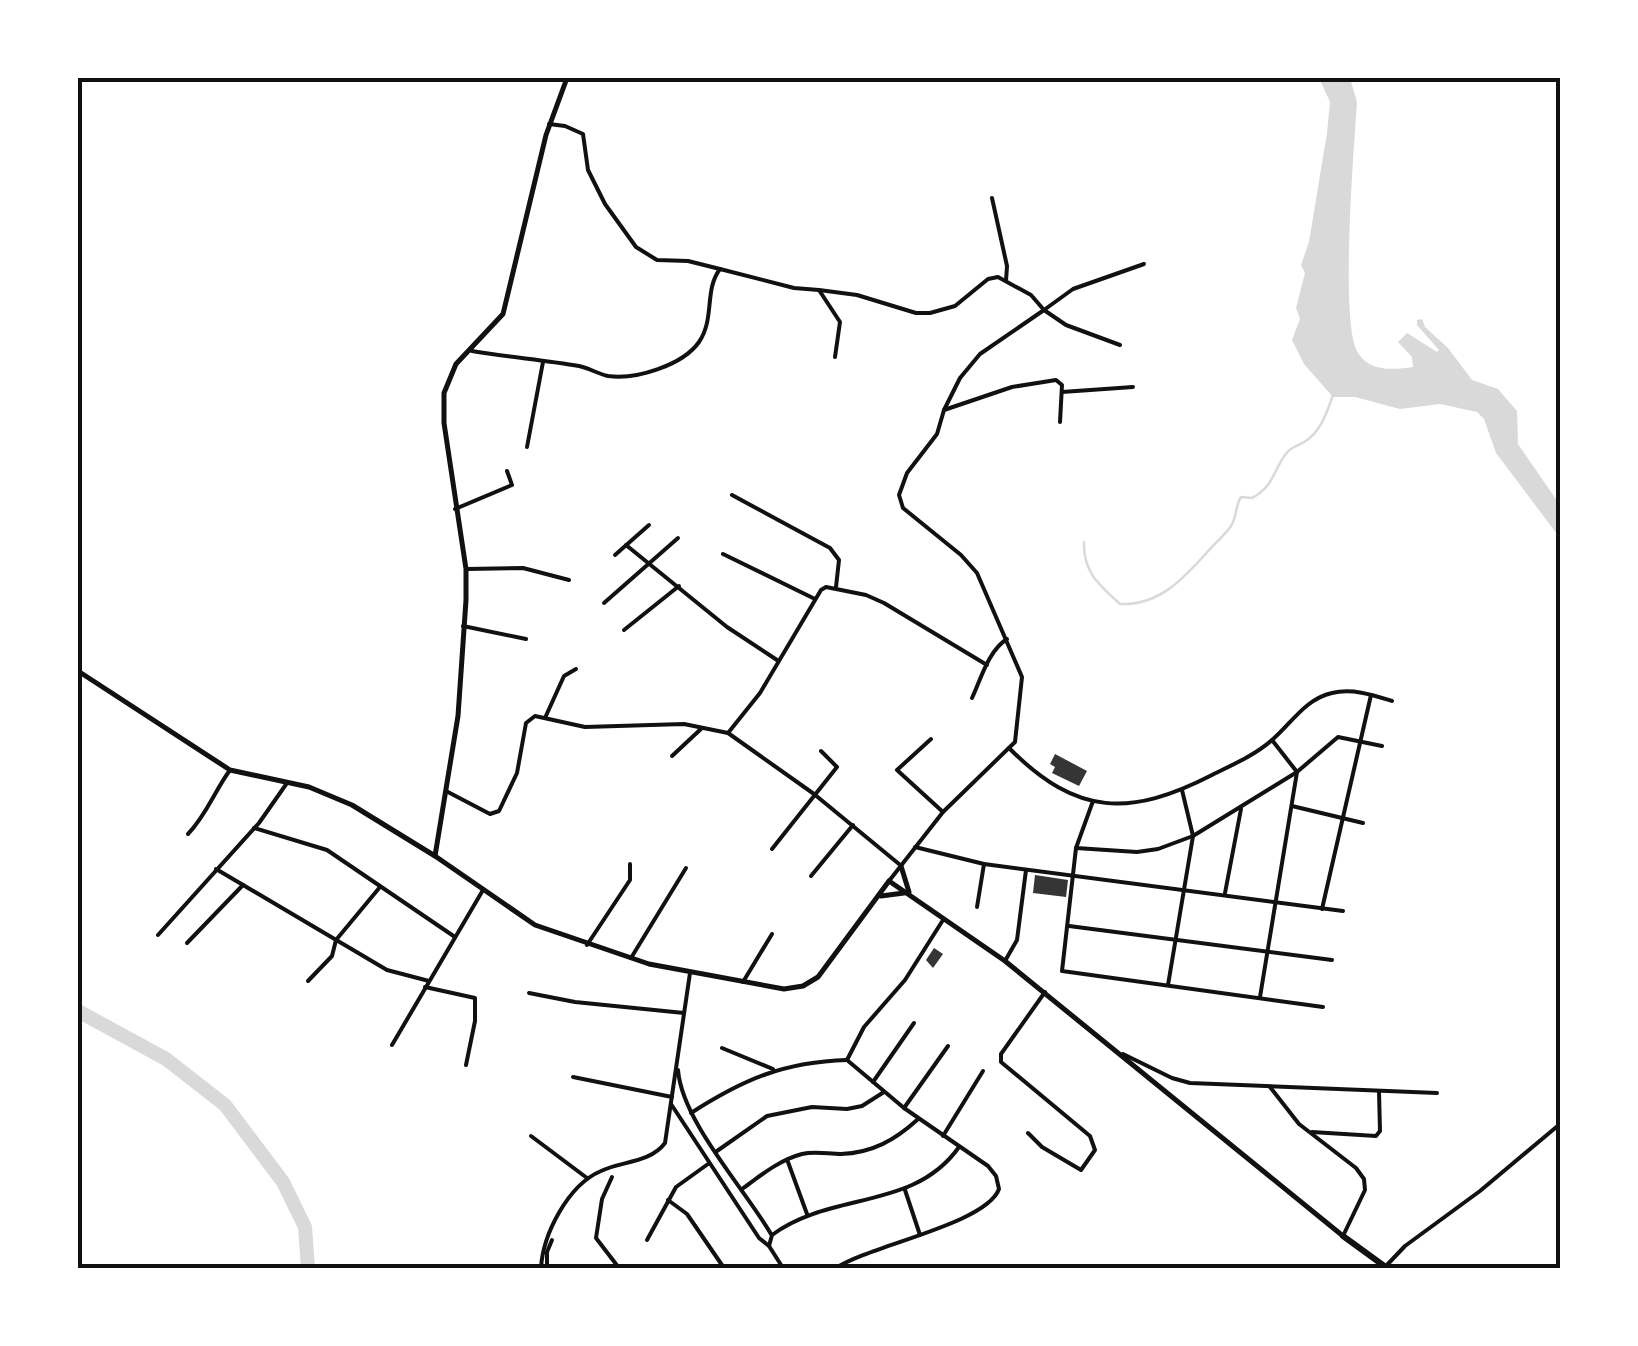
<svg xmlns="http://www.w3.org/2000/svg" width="1638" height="1346" viewBox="0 0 1638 1346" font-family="'Exo 2',sans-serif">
<rect width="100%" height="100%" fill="#fff"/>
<path fill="#d9d9d9" d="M1319 78H1350L1357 102C1354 147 1340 319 1357 351 1368 372 1393 370 1413 367L1412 357 1398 342 1407 333 1437 352 1439 350 1417 325V320L1422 319 1425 327 1448 348 1472 380 1498 389 1517 411 1518 444 1560 505V538L1496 453 1484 419 1477 412 1440 404 1400 409 1355 397H1333L1304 364 1292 340 1300 319 1296 308 1305 273 1301 265 1309 242 1327 133 1330 102Z"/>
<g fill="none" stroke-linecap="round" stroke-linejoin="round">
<path stroke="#d9d9d9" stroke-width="2.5" d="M1084 542C1083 572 1099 585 1120 604 1160 606 1185 577 1210 549 1216 542 1226 534 1231 526 1237 517 1235 506 1241 497L1252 498C1273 487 1273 472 1285 455 1291 446 1296 447 1304 442 1321 432 1327 412 1333 395"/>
<polyline stroke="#d9d9d9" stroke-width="14" points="78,1011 166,1059 225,1105 283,1182 305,1227 308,1268"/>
</g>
<g fill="#353535">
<polygon points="1055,754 1087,771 1079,786 1052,773 1055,767 1050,764"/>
<polygon points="1035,875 1068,880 1066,897 1033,893"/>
<polygon points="934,948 943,954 933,968 926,960"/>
</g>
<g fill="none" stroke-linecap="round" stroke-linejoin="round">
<g stroke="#111" stroke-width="4">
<polyline points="549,124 565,126 583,134 588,170 605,204 636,247 657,260 688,261 720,269"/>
<polyline points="992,198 1007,266 1006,281"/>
<polyline points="819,290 857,295 916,313 930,313 955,306 988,279 998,277 1031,295 1044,310 980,354 960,378 944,410 937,434 907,473 899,495 903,508 961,555 977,573 1022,677 1015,742 943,812 889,881"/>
<polyline points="1120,345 1066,325 1044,310 1073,289 1144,264"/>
<path d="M472 351C507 357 544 360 579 366 589 368 598 374 608 376 636 380 683 365 699 342 715 319 704 290 720 269L794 288 819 290 840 322 835 357"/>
<polyline points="1062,392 1133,387"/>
<polyline points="944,410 1012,387 1056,380 1062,385 1060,422"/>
<polyline points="527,447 543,362"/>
<polyline points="732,495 830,548 839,560 836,587"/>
<polyline points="455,509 512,485 507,471"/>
<polyline points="626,545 727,627 777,660"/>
<polyline points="723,554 815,599"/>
<polyline points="615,555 649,525"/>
<polyline points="466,569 523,568 569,580"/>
<polyline points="604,603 678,538"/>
<polyline points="463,626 526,639"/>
<polyline points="624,630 679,586"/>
<path d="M972 698C981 679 988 651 1007 639"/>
<polyline points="545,718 564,676 576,669"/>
<polyline points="728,733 760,693 821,590 826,587 866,595 884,603 987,665"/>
<polyline points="931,739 897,770 943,812"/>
<path d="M1010 749C1077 816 1130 817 1212 775 1232 765 1255 755 1272 740 1291 724 1305 699 1332 693 1352 688 1373 695 1392 701"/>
<polyline points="672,756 702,728"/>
<polyline points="446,791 490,814 499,811 517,773 526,723 535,716 585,727 684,724 728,733 814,794 899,864"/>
<polyline points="1093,801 1076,848 1062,971 1323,1007"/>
<polyline points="1292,806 1363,823"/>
<polyline points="254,828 327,850 455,937"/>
<path d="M188 834C207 814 214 792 230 770"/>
<polyline points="915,847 984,864 1343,911"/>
<polyline points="1076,848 1137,852 1158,849 1193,836 1297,772 1338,737 1382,746"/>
<polyline points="772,849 837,767 821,751"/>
<polyline points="216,869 387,970 429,981"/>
<polyline points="811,876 853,825"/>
<polyline points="1225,893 1241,809"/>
<polyline points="977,907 984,864"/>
<polyline points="1322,909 1371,695"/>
<polyline points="1069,926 1332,960"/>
<polyline points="158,935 259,823 287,783"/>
<polyline points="187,943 243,885"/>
<polyline points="587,945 630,880 630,864"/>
<polyline points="631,958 686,868"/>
<polyline points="1005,961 1017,940 1026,870"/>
<polyline points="308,981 332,956 336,940 380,887"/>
<polyline points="743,982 772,934"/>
<polyline points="1168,985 1193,836 1182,790"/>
<polyline points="425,987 475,998 475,1021 466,1065"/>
<polyline points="529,993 575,1002 684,1013"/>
<polyline points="1260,997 1297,772 1272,740"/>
<polyline points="392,1045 483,890"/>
<polyline points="722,1048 773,1069"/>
<polyline points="1123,1054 1172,1078 1190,1083 1437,1093"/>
<polyline points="847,1060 864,1027 905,980 943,920"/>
<path d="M678 1070C682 1121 744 1188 771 1234"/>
<polyline points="573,1077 672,1097"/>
<polyline points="873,1082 914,1023"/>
<polyline points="1270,1087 1299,1124 1356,1168 1364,1179 1365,1190 1343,1236"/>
<polyline points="671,1104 759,1238 769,1246 783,1268"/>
<polyline points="904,1108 948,1046"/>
<path d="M691 1113C744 1079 784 1062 847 1060"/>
<polyline points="1312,1132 1376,1136 1380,1131 1379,1092"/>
<polyline points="1028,1133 1042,1147 1081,1170 1095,1150 1090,1136 1001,1062 1001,1054 1045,992"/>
<polyline points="531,1136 587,1178"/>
<polyline points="943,1136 983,1071"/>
<polyline points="717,1151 767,1116 812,1107 847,1109 862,1106 884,1092"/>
<polyline points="788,1162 807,1214"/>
<polyline points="612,1177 602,1199 596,1238 619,1268"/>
<path d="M742 1189C760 1176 779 1160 802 1154 815 1151 828 1154 841 1154 872 1153 895 1140 917 1120"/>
<polyline points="905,1190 920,1235"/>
<polyline points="668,1200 687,1214 724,1268"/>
<polyline points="647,1240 676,1187 708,1164"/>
<path d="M769 1246 772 1235C831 1191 914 1211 959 1147"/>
<polyline points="1386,1266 1405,1246 1480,1191 1560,1124"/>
<path d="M541 1268C543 1234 568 1185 601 1171 622 1161 650 1163 665 1143L690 973"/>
<polyline points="547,1268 547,1252 552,1240"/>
<path d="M836 1268C871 1245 986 1224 999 1189L996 1176 988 1166 904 1108 847 1060"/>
</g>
<g stroke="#111" stroke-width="5">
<polyline points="78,671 230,770 309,787 352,805 435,856 535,925 649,964 784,989 803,986 818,977 889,881 1005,961 1343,1236"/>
<polyline points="435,856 458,716 466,600 466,569 444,423 444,393 456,364 503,314 546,135 567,78"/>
<polyline points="901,866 909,892"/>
<polyline points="881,896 904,893"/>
</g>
<polyline stroke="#111" stroke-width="6" points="1343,1236 1387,1268"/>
</g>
<rect width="1638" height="1346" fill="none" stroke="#ffffff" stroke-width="160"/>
<rect x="80" y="80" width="1478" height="1186" fill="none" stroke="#111" stroke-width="4"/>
</svg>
